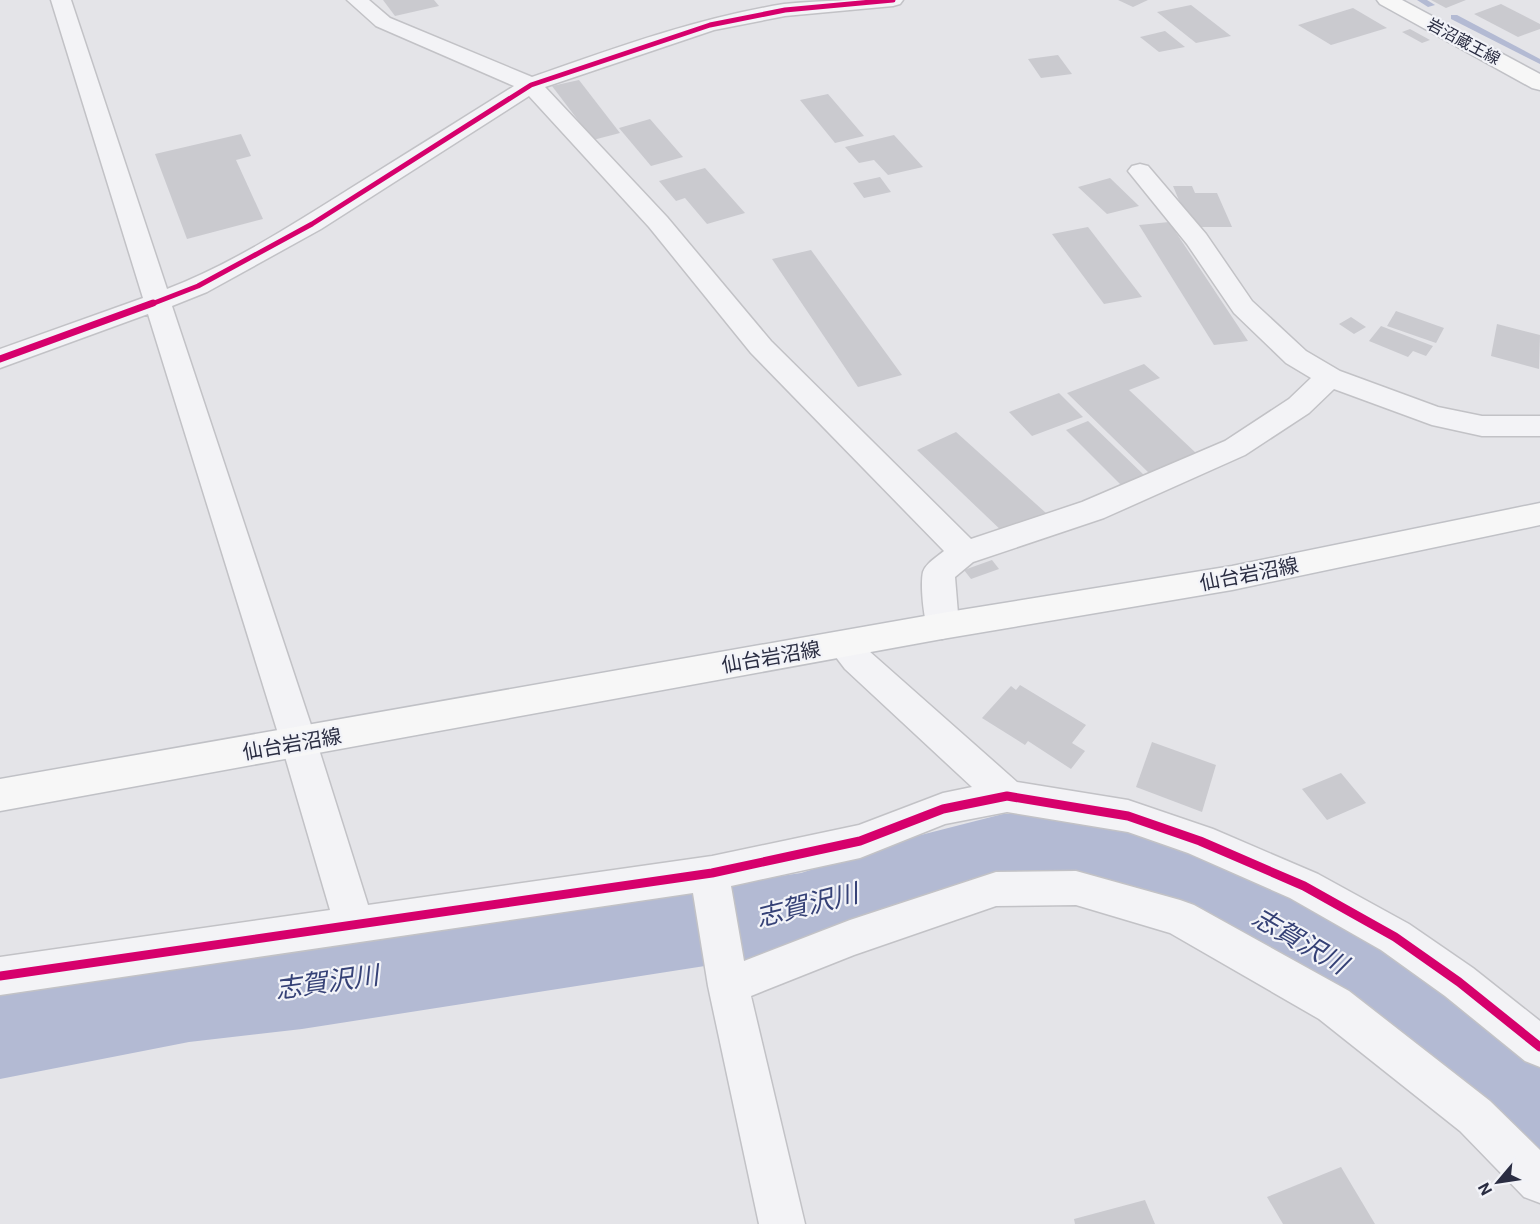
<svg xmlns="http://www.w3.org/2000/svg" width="1540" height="1224" viewBox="0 0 1540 1224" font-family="Roboto,'Noto Sans JP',sans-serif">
<rect width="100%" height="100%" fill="#e4e4e8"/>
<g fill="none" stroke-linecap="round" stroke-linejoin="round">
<g fill="#b3bad3" fill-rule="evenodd">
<polygon points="1417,0 1427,0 1435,5 1428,7"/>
<polygon points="1451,15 1457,15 1540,59 1540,64 1451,19"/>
</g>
<polygon fill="#b3bad3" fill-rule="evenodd" points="1084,812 1173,835 1203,846 1349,919 1503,1016 1540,1048 1540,1158 1507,1144 1439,1080 1287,977 1153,904 1084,884 1003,886 913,911 801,951 302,1029 189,1042 0,1079 0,991 189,956 302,945 801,873 913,837 1003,814"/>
</g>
<g fill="#cacacf">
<polygon points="383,0 434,0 439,6 395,16"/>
<polygon points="1118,0 1148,0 1133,7"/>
<polygon points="1431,0 1466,0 1446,8"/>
<polygon points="1501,4 1540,24 1540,29 1518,37 1474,14"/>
<polygon points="1191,5 1231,36 1196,43 1157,12"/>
<polygon points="1353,8 1387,28 1331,45 1298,25"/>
<polygon points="1410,29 1430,40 1422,43 1402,32"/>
<polygon points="1165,31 1185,47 1159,52 1140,37"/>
<polygon points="1058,55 1072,74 1041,78 1028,59"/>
<polygon points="579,80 620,133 593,140 552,86"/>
<polygon points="828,94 864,136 835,143 800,100"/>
<polygon points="650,119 683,157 651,166 619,128"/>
<polygon points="241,134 251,156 236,160 263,219 187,239 155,154"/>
<polygon points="894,135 923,167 888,175 874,160 859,163 845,147"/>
<polygon points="705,168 745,213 707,224 685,198 676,201 659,181"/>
<polygon points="880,177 891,192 864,198 853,183"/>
<polygon points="1110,178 1139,206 1107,214 1078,187"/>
<polygon points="1173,186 1192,186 1195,193 1217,193 1232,227 1190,227"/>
<polygon points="1169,222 1248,341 1214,345 1139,225"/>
<polygon points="1088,227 1142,297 1104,304 1052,234"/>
<polygon points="811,250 902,375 858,387 772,259"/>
<polygon points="1396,311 1444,328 1436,343 1387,326"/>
<polygon points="1351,317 1366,327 1354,334 1339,324"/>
<polygon points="1497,324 1540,335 1539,369 1491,356"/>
<polygon points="1381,326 1433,346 1426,356 1413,351 1408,357 1369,341"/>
<polygon points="1144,364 1160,378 1129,390 1197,454 1149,473 1067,393"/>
<polygon points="1059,393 1083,417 1032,436 1009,412"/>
<polygon points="1088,421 1146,477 1123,487 1066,430"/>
<polygon points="956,432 1046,513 1005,534 917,450"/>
<polygon points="992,560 999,569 971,579 964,570"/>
<polygon points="1020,685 1086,725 1072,743 1085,751 1071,769 1028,741 1025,745 982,718 1011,686 1016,690"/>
<polygon points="1152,742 1216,765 1202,812 1136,787"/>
<polygon points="1341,773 1366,803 1327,820 1302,789"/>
<polygon points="1341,1167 1375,1224 1283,1224 1267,1197"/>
<polygon points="1145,1200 1155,1224 1075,1224 1074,1219"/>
</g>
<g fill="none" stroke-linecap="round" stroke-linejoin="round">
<g stroke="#c2c2c6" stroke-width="3">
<path id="minor" d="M51 0H71L167 289C232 264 292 225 351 188 406 154 460 120 514 86L376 26 347 0H369L390 18 532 77C615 48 697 18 784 4 823 0 863 0 903 0L900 4 893 6 785 16 714 30 545 87 667 217 771 341 971 539 1082 502 1225 441 1289 399 1311 378 1286 363 1234 313 1187 244 1128 171 1132 166 1140 164 1148 166 1206 234 1252 301 1306 351 1340 371 1438 407 1482 416H1540V436H1482L1432 425 1334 389 1309 413 1245 455 1104 518 973 562 955 577 959 626 954 635 942 639 930 635C924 624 920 585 923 572 926 563 937 557 944 551L751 353 649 227 529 96 321 229 207 292 172 306 317 743 368 905 712 856 859 825 943 793 972 787 845 669 826 644 831 635C850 629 857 637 869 651L1017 782 1128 800 1213 829 1318 874 1409 924 1473 968 1540 1021V1067L1525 1061 1445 996 1381 950 1290 898 1188 853 1128 832 1007 812 945 824 860 858 731 886 744 961 850 920 996 872 1076 871 1180 900 1194 905 1349 991 1490 1101 1540 1150V1203L1524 1197 1460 1131 1319 1019 1170 933 1076 905 996 906 854 955 751 996 805 1224H759L708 986 693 893 0 995V957L330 910 281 743 148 314 0 368V349L143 298Z"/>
</g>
<g stroke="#c0c1c6" stroke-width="3">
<g id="major">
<polygon points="1377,0 1402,0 1540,74 1540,90 1532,88 1380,4"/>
<polygon points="1540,503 1540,525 1232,590 942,639 0,811 0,779 942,613 1232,566"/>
</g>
</g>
<use href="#minor" fill="#f3f3f6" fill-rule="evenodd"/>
<use href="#major" fill="#f7f7f7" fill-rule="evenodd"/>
<g stroke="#f2f3f8" stroke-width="8">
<polyline id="cycleway-far2" points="149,305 198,286 312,224 531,85 710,25 785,10 893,0"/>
</g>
<g stroke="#f2f3f8" stroke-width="10">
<polyline id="cycleway-far1" points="0,359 153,303"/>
</g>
<g stroke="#f2f3f8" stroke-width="13">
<polyline id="cycleway" points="0,976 712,873 860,841 943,809 1007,796 1128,816 1200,841 1304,886 1395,937 1459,982 1540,1047"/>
</g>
<use href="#cycleway-far2" stroke="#d6006c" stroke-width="5"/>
<use href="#cycleway-far1" stroke="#d6006c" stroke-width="7"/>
<use href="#cycleway" stroke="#d6006c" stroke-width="9"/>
</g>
<g text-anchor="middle" stroke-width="4.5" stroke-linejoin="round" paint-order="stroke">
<g font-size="16" fill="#2a2d42" stroke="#f2f3f8">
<text transform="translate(1464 41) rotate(28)" y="6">岩沼蔵王線</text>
</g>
<g font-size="20" fill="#2a2d42" stroke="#f2f3f8">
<text transform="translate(1249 574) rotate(-11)" y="7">仙台岩沼線</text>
<text transform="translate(771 657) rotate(-10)" y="7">仙台岩沼線</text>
<text transform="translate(292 744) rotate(-10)" y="7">仙台岩沼線</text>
</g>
<g font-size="26" font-style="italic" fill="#354176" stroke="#f2f3f8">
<text transform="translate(807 905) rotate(-14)" y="9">志賀沢川</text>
<text transform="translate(1300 941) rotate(30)" y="9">志賀沢川</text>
<text transform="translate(327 982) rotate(-8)" y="9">志賀沢川</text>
</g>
</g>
<g transform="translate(1498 1182) rotate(241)" stroke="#f2f3f8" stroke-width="4.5" paint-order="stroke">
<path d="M0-4.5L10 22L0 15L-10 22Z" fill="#2a2d42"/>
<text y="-9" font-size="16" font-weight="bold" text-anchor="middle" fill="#2a2d42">N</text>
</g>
</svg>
